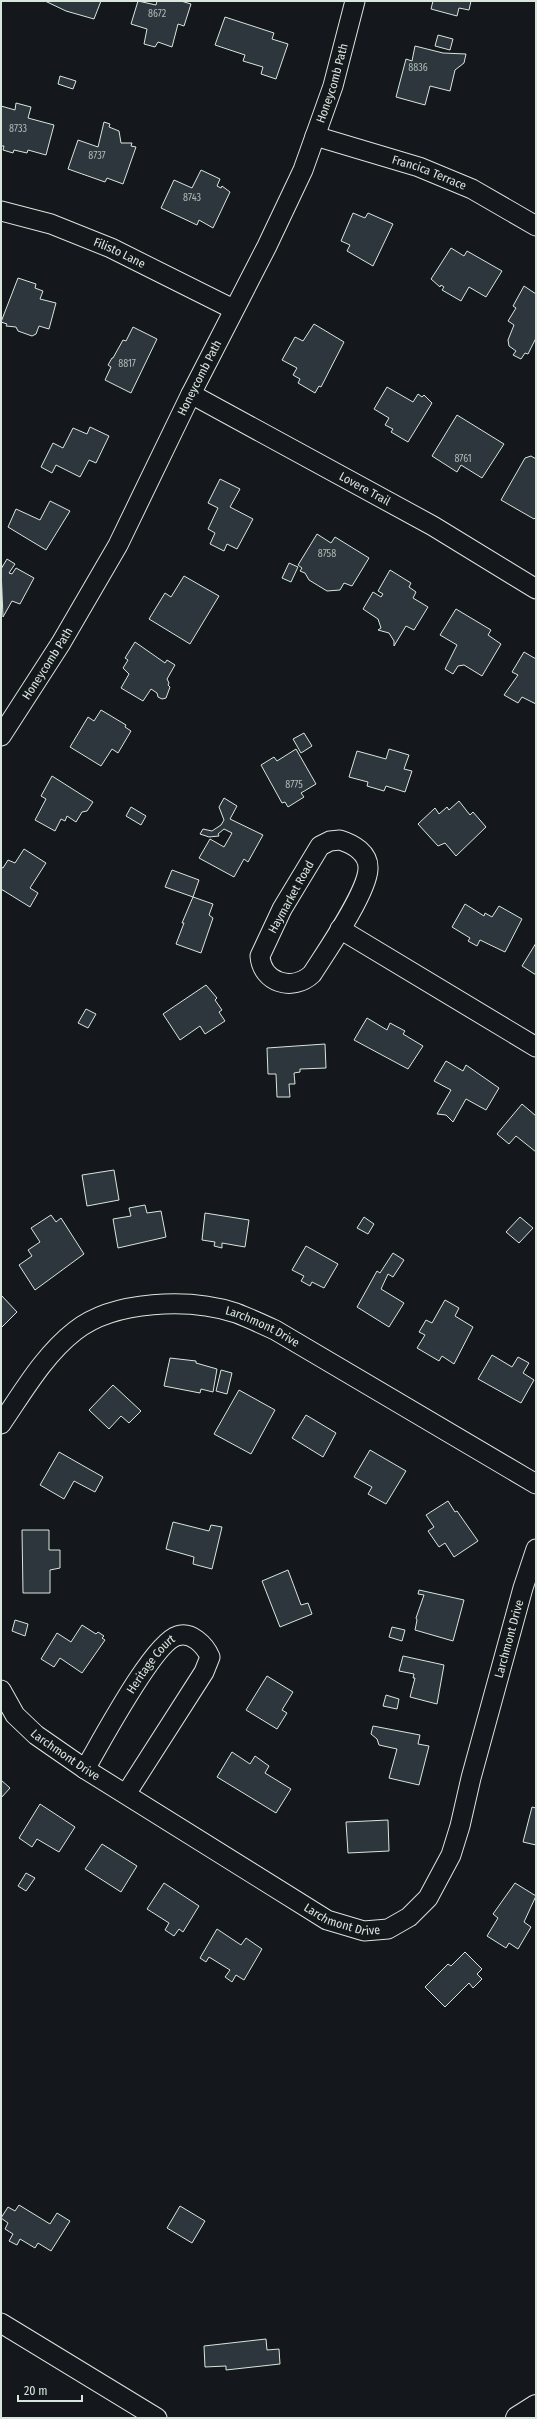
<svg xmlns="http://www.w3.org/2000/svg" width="537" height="2419" viewBox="0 0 537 2419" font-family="'Fira Sans Condensed',sans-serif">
<rect width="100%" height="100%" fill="#14181c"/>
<g fill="#2c363c" stroke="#d8e6dc">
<polygon points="45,1 101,1 94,19 66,11"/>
<polygon points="138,1 156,5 157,1 181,1 191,4 184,26 178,24 172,47 158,42 155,47 144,44 147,29 131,24"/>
<polygon points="433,1 471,1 469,10 459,8 457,16 431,9"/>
<polygon points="225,17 274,33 272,39 288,44 276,79 261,74 263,67 243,61 245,55 215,45"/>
<polygon points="438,35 453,39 450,50 435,46"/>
<polygon points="415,46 443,53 466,54 464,63 455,70 450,91 430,86 425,105 396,97 406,59 412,61"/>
<polygon points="60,76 76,81 73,89 58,84"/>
<polygon points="16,103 31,107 28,118 54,125 46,155 28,150 27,153 14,150 13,153 3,150 4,146 1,146 1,106 15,110"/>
<polygon points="104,122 110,124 109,127 119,131 121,143 132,143 131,146 136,147 123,184 107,178 105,182 68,169 78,140 98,147"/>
<polygon points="201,170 220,179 217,186 221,188 222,186 230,192 213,228 199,220 197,225 161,208 174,180 192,188"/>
<polygon points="353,213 365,218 368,213 393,224 373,266 347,251 350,245 341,241"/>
<polygon points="451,248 464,256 467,251 502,271 486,297 469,287 461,301 442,290 444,287 441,285 440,287 431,279"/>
<polygon points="18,278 36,284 35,288 43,291 40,299 56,303 49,329 39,326 36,334 32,336 18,331 16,327 6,326 7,324 1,322"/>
<polygon points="524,286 536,294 536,338 528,354 525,353 521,359 513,355 516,351 509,346 508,340 514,325 508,321 516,308 513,306"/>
<polygon points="314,324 344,342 321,387 319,386 315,393 298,383 300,379 293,375 297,368 282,360 295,337 303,341"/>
<polygon points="133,327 157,339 131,393 105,380 111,367 108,365 112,358 113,358 123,340 126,341"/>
<polygon points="387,387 413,402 418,394 422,397 424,395 432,403 408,442 391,432 393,429 385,425 389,418 374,409"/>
<polygon points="457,415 504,444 482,478 461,465 457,472 432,456"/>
<polygon points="90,427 109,436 96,463 89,460 80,477 56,465 52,473 41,467 53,443 63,448 73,428 87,434"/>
<polygon points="531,456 536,459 536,517 534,519 501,500 525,458"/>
<polygon points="220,479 240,489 230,507 253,519 237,549 227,544 224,551 210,544 215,533 208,529 218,508 208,503"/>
<polygon points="50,501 70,511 46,550 8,527 16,509 40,520"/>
<polygon points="317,534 331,543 335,537 369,558 352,586 344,583 340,590 327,591 309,580 305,573 300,571 302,568 298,565"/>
<polygon points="7,559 15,564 9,573 12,574 16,568 34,578 20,604 12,601 3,617 1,569"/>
<polygon points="289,563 298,567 291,582 282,578"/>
<polygon points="390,570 411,583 409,587 416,592 413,598 428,607 414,630 406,626 394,646 394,641 389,633 378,630 381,628 378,619 363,609 373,592 381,597 383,594 378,591"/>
<polygon points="184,576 219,596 190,644 149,619 165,593 171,597"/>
<polygon points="456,609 491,630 488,635 501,644 482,676 464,665 458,666 453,674 445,669 457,645 440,635"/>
<polygon points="135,642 165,663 167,660 175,665 167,679 169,683 168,685 170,687 166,698 162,699 158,697 157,693 151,689 143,701 121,688 129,674 123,668 128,660 125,658"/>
<polygon points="524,652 536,659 536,704 522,697 518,703 504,695 518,675 512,672"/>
<polygon points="101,710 126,725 125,727 131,731 118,753 112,749 101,766 70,747 88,717 94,721"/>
<polygon points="304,733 312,746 301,753 293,739"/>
<polygon points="296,749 316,784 301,793 304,797 288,807 285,802 282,803 261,765 274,757 277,761"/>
<polygon points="389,749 409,755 404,769 412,771 405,792 386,786 384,791 367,786 368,782 349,777 357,751 386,759"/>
<polygon points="52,776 93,802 87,811 82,812 76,822 67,816 65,821 61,819 55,831 35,820 46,799 41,796"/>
<polygon points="224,798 237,806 230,819 263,835 248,862 244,859 234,877 199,858 210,839 224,847 232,833 224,829 218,834 219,836 209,837 200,834 203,829 212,831 221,825 224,820 219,807"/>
<polygon points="459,801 470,815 473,812 486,827 456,856 445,843 438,846 418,824 435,808 439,814 447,807 449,810"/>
<polygon points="131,807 146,816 141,825 126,816"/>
<polygon points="24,849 46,863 30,888 38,893 30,907 1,889 1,867 3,868 8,860 15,863"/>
<polygon points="172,870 199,880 193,897 165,887"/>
<polygon points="193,897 213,904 209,915 213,918 201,953 176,944 184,923 182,923"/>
<polygon points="465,904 484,916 485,913 492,917 499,906 522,919 505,952 480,940 477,946 468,941 470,938 452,927"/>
<polygon points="536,943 536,975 522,966"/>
<polygon points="206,985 217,998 215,1000 222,1010 219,1012 225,1021 205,1034 200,1026 180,1040 163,1014"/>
<polygon points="86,1009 96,1014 88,1028 78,1023"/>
<polygon points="367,1018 387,1030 390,1023 405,1031 403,1034 423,1046 408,1069 354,1040"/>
<polygon points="325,1044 326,1068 300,1069 300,1072 294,1073 295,1084 289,1084 290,1097 277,1097 276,1074 268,1074 267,1048"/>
<polygon points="446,1061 463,1071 466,1065 499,1088 486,1110 466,1099 453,1122 446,1115 437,1114 451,1090 434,1081"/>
<polygon points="522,1104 536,1116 536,1152 516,1136 509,1144 497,1134"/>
<polygon points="114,1170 119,1200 87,1206 82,1175"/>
<polygon points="145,1205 147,1213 161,1211 166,1237 118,1248 113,1219 131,1216 129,1208"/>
<polygon points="205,1213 249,1220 245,1247 222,1243 222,1248 214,1246 215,1242 202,1240"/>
<polygon points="51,1215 56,1222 61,1218 84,1254 35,1290 19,1265 32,1256 28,1250 40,1242 31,1228"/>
<polygon points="364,1217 374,1224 368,1234 357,1228"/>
<polygon points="520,1217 533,1228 519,1243 506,1232"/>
<polygon points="306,1246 338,1264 324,1288 312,1282 310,1286 301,1281 304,1276 292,1270"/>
<polygon points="393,1253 404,1260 393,1277 388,1274 381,1289 404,1303 389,1327 357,1307 377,1271 380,1273"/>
<polygon points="1,1295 17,1312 1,1328"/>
<polygon points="445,1300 459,1308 455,1316 473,1327 454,1364 442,1356 439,1361 417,1348 425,1335 419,1332 426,1320 432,1323"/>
<polygon points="492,1355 512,1367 518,1357 529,1363 523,1373 534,1380 521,1403 478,1379"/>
<polygon points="170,1358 196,1361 196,1363 217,1369 213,1392 201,1389 200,1393 164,1386"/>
<polygon points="221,1370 232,1373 227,1394 216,1391"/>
<polygon points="113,1385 141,1411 129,1423 121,1416 109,1429 89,1410"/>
<polygon points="239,1390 275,1410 251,1454 214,1434"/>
<polygon points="306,1415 336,1433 323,1457 292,1438"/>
<polygon points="370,1450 406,1471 386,1504 368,1494 372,1487 354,1477"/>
<polygon points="59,1452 103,1477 95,1492 74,1481 64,1499 40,1485"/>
<polygon points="448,1501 455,1512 457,1511 478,1541 454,1557 445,1543 439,1547 428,1531 434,1527 426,1515"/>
<polygon points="173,1522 209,1531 211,1525 222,1527 212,1569 193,1564 194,1557 166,1549"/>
<polygon points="22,1530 49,1530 49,1550 60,1550 60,1568 50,1570 50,1593 23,1593"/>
<polygon points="288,1570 301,1605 308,1603 312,1614 280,1627 262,1581"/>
<polygon points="419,1590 464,1600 453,1641 415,1630 417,1620 416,1618 424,1595 418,1594"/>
<polygon points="15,1620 28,1624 25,1636 12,1631"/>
<polygon points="82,1625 96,1634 98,1632 104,1636 102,1638 105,1640 82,1673 60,1658 54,1667 41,1659 57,1633 71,1642"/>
<polygon points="392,1627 405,1630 402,1641 389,1637"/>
<polygon points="403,1656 444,1665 437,1704 410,1697 415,1678 413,1678 414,1674 399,1671"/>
<polygon points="267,1676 293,1692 282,1710 287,1713 277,1729 246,1710"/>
<polygon points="386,1695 399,1699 397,1709 383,1706"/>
<polygon points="373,1726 420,1735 418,1744 429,1746 419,1785 389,1778 397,1749 379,1745 377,1739 371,1734"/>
<polygon points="232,1752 250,1764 255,1756 269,1766 265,1773 291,1789 276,1813 217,1777"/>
<polygon points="1,1780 10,1788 1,1798"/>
<polygon points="40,1804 75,1827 59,1852 37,1839 32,1847 19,1838"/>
<polygon points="532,1807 536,1808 536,1845 523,1842"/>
<polygon points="388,1820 389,1851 348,1853 346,1822"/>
<polygon points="102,1844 137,1866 121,1892 85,1869"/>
<polygon points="26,1873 35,1878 26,1891 18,1886"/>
<polygon points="164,1883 199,1906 183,1932 179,1929 174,1936 165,1930 169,1923 147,1909"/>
<polygon points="515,1883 536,1896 524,1922 531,1927 518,1949 509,1943 506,1948 487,1936 498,1918 493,1914"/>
<polygon points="217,1929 241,1945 246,1938 262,1949 244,1980 236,1975 232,1982 225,1977 230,1970 209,1957 206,1962 200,1958"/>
<polygon points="465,1952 482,1969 477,1974 482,1979 473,1988 469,1983 445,2007 425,1987 448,1964 451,1966"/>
<polygon points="19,2205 50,2224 57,2213 70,2221 51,2251 38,2243 35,2248 20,2239 17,2245 9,2241 13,2234 5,2229 8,2223 1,2218 8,2207 15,2211"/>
<polygon points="180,2206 205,2221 192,2243 167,2228"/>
<polygon points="266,2339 267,2350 279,2349 280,2364 226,2370 226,2366 205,2367 204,2346"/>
</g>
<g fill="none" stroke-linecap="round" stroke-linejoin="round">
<g stroke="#d8e6dc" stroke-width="21">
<g id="street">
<path id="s1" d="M315 136 419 167 472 189 536 226"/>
<path id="s2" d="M1 211 51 224 111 248 233 309"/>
<path id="s3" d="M191 394 433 526 536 589"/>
<path id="s4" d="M1 736 61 643 118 545 191 394 267 246 303 170 333 86 355 1"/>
<path d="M340 840C353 844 369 853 368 869 367 893 326 952 312 974 293 992 262 983 260 956L282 909 320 846 330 841Z"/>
<polyline points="340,929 536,1047"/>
<path id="s5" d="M1 1424C23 1392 44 1355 75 1331 114 1300 190 1298 236 1313 249 1318 262 1324 275 1330L536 1484"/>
<path id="s6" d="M1 1690 15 1715 36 1735 85 1769 327 1920 364 1931 388 1929 409 1917 428 1898 451 1855 460 1826 471 1778 523 1588 536 1549"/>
<path id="s7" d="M85 1769C100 1744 153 1643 177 1636 191 1631 205 1645 210 1657L204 1672 126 1794"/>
<polyline points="1,2323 157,2418"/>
</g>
</g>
<g stroke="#d8e6dc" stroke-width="24">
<polyline id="secondary" points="517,2418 536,2406"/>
</g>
<use href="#street" stroke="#14181c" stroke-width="19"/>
<use href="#secondary" stroke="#14181c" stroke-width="22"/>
</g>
<g text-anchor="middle" stroke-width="3" stroke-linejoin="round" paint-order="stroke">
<g font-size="10" fill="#adbab4">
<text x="157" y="17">8672</text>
<text x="418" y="71">8836</text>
<text x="18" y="132">8733</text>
<text x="97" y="159">8737</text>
<text x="192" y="201">8743</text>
<text x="127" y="367">8817</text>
<text x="463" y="462">8761</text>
<text x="327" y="557">8758</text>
<text x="294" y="788">8775</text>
</g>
<g font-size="12" fill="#d8e6dc" stroke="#14181c">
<text dy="4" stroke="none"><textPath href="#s4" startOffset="734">Honeycomb Path</textPath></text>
<text dy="4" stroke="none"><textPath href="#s1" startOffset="120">Francica Terrace</textPath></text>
<text dy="4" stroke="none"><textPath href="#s2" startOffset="126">Filisto Lane</textPath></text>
<text dy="4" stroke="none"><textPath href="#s4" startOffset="410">Honeycomb Path</textPath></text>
<text dy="4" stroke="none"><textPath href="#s3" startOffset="198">Lovere Trail</textPath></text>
<text dy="4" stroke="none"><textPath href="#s4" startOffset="86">Honeycomb Path</textPath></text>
<text transform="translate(291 897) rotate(-61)" y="4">Haymarket Road</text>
<text dy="4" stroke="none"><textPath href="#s5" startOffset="316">Larchmont Drive</textPath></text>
<text dy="4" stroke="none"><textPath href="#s6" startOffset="789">Larchmont Drive</textPath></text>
<text dy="4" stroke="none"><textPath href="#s7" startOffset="124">Heritage Court</textPath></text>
<text dy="4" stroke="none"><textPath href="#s6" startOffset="93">Larchmont Drive</textPath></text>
<text dy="4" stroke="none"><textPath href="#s6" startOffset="417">Larchmont Drive</textPath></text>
</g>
</g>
<rect width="537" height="2419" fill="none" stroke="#d8e6dc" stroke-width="4"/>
<path d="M18 2395v6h64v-6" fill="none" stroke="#d8e6dc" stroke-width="2"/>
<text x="24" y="2395" font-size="12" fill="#d8e6dc" stroke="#14181c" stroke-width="3" paint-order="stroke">20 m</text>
</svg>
